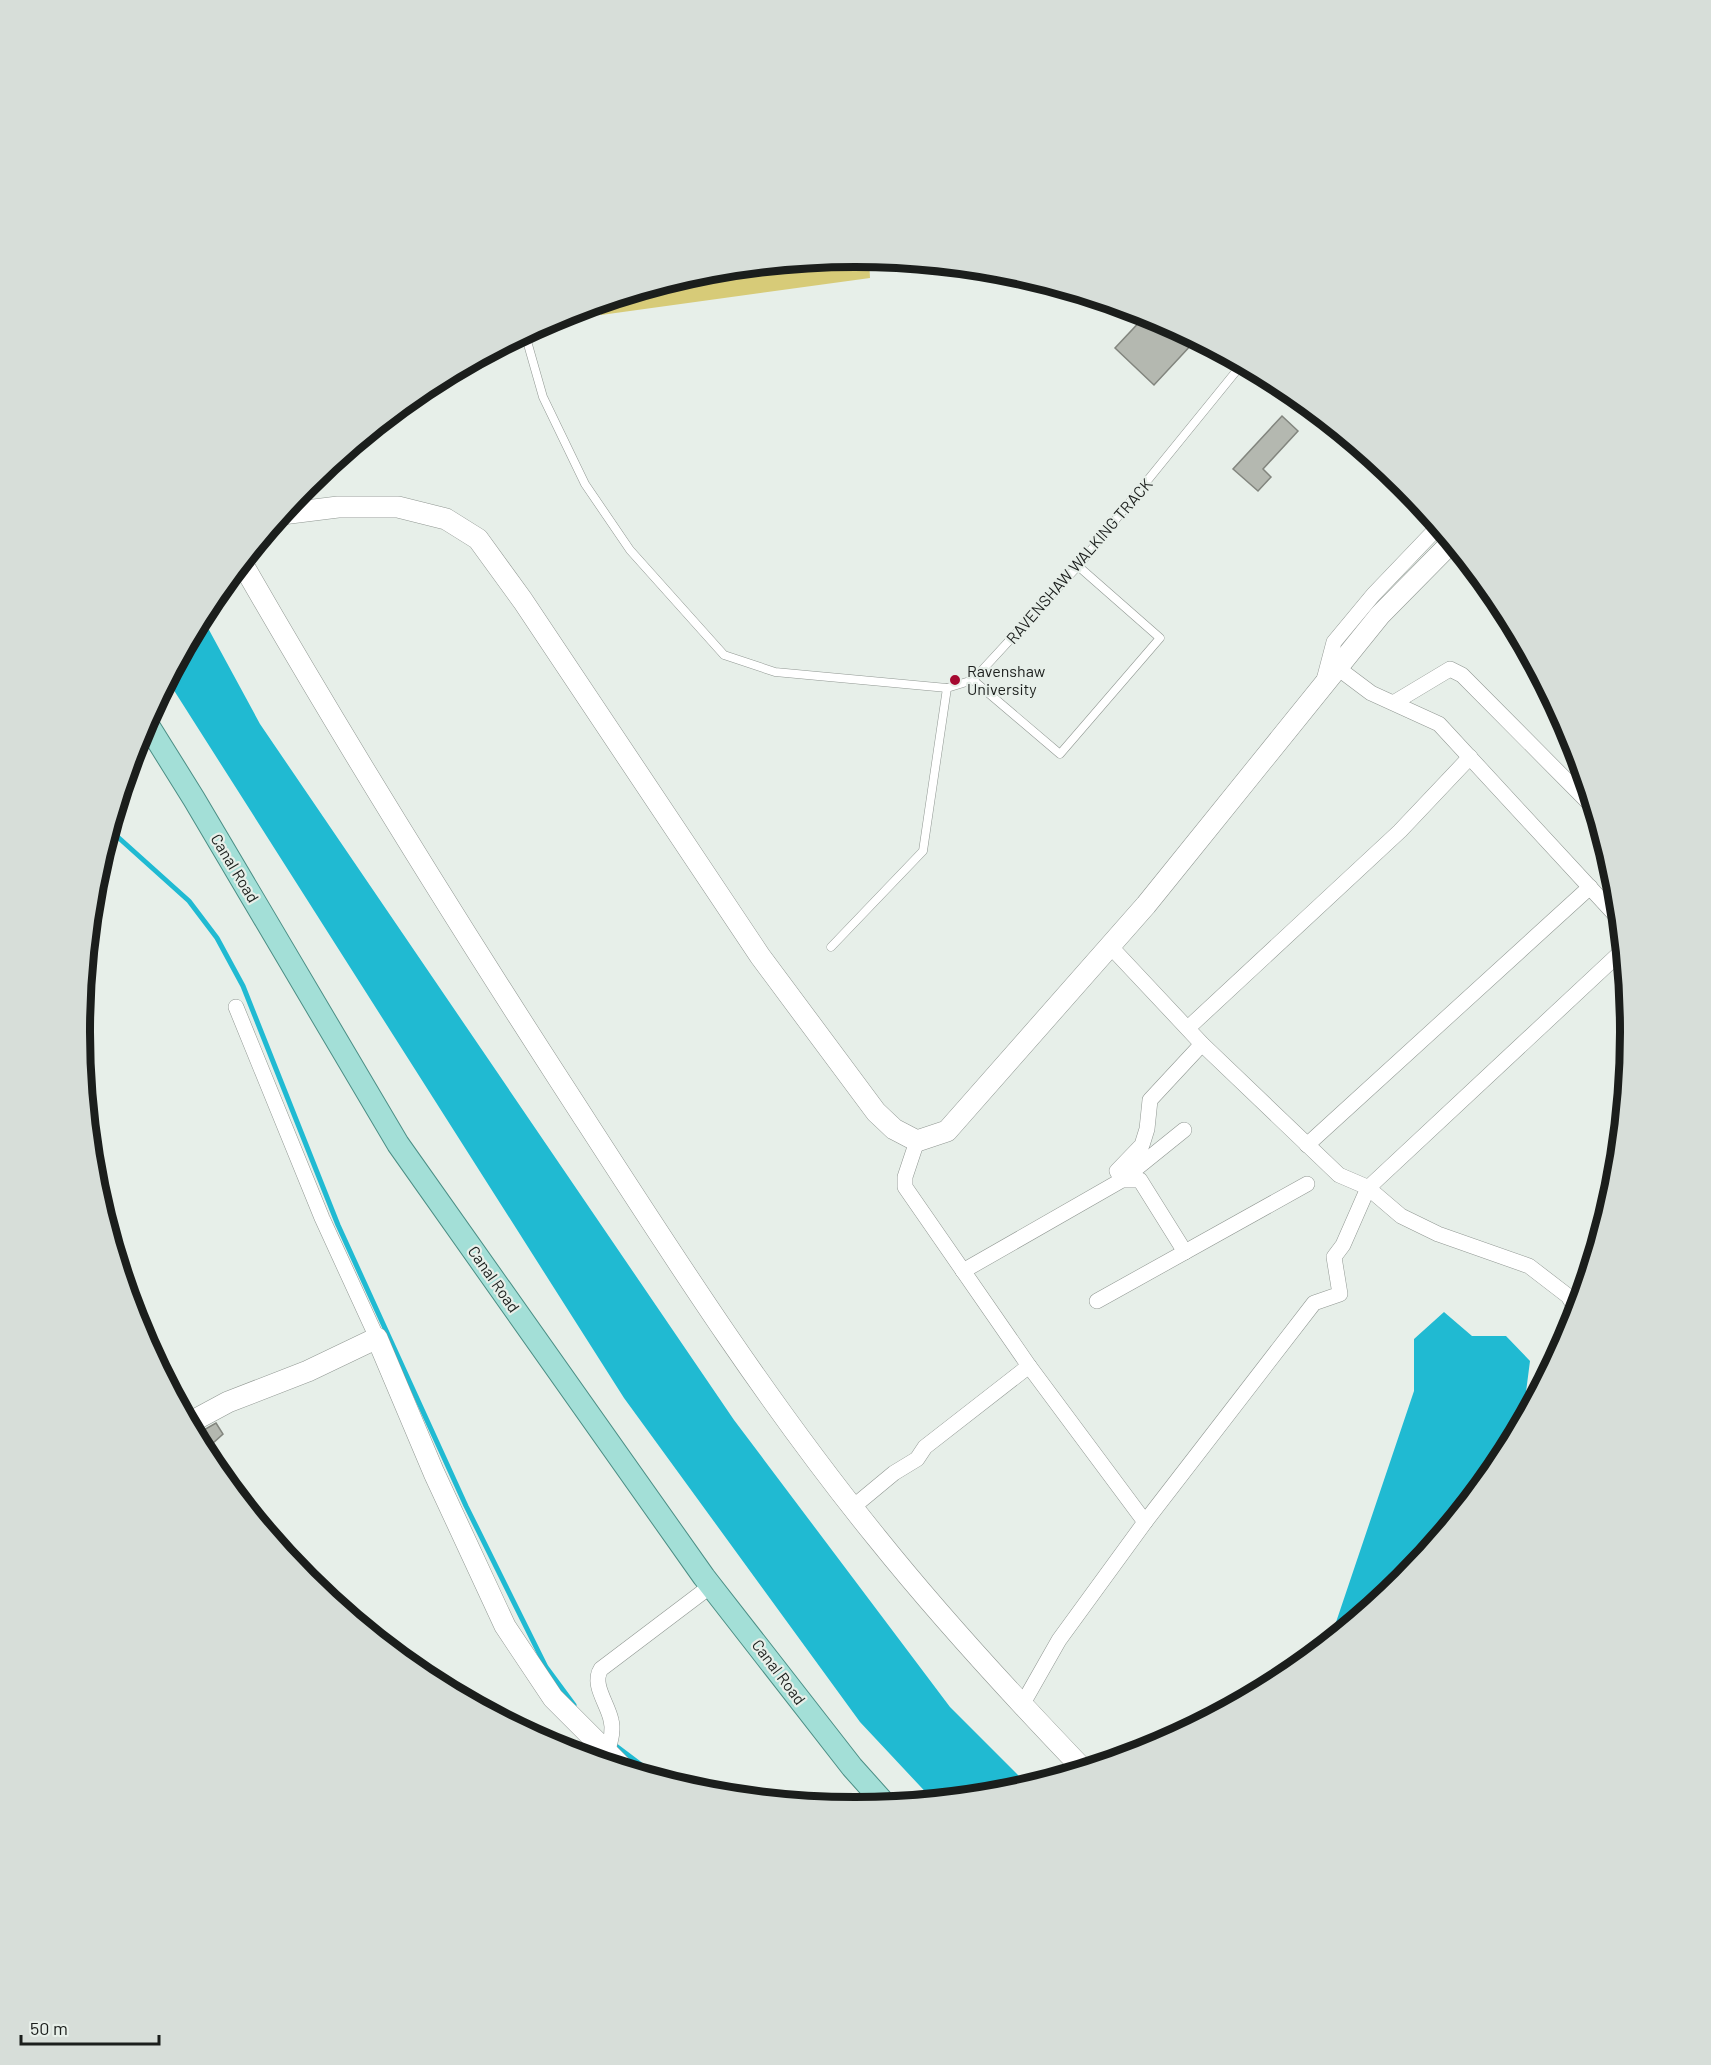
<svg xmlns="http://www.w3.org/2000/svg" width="1711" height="2065" viewBox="0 0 1711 2065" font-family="Barlow,sans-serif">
<rect width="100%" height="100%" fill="#e7efe9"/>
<polygon fill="#d7cb78" points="856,257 869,258 870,278 601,315 600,303 704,271"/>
<g fill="#20bad2">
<polygon points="202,617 260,724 734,1420 950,1707 1030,1787 1007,1794 934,1801 860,1722 624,1398 168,681"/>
<polygon points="1444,1312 1472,1336 1506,1336 1530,1361 1522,1423 1501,1464 1404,1581 1329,1643 1414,1391 1414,1339"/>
</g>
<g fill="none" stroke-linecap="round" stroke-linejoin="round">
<g stroke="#20bad2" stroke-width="5">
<polyline points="110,830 189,901 217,938 243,986 338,1225 466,1506 546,1667 574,1705"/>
<polyline points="612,1743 661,1780"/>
</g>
</g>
<g fill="#b4b8b0" stroke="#82857e" stroke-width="1.5">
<polygon points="1147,314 1178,329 1193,343 1154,385 1115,348"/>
<polygon points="1282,416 1298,431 1263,469 1271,477 1258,491 1233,469"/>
<polygon points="216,1423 223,1434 212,1444 202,1431"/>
</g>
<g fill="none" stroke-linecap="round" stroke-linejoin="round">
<g stroke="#909792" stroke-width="9">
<g id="lane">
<polyline points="525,334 543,397 585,484 630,550 724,655 775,672 947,688 973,680 1078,566 1242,364"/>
<polyline points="973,680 1060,754 1160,638 1078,566"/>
<polyline points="831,947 923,851 947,688"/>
</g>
</g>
<g stroke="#909792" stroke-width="16">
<g id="street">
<polyline points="1339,669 1371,693 1439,724 1620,920"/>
<polyline points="1324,680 1334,642 1373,595 1439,526"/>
<polyline points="1395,702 1450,669 1462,675 1595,809"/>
<polyline points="1110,946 1202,1044 1339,1175 1367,1187 1401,1216 1438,1234 1529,1266 1568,1296 1578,1312"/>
<polyline points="236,1007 322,1218 377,1338"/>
<polyline points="1188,1028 1400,831 1470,757"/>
<polyline points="1184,1130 1122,1180 1117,1171 1142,1145 1147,1129 1150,1100 1202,1044"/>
<polyline points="917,1141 905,1177 905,1187 1029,1366 1145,1522 1059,1640 1022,1705"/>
<polyline points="1307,1145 1590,887"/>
<polyline points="963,1271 1122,1180 1140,1180 1185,1252 1307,1184"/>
<polyline points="1097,1301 1185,1252"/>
<polyline points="853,1507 894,1473 917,1459 925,1447 1029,1366"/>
<polyline points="1145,1522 1314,1303 1340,1294 1334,1257 1343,1245 1368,1188 1623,950"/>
<path d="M607 1754C610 1742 614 1731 611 1720 608 1704 591 1684 601 1669L712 1585"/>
</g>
</g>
<g stroke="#909792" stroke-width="22">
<g id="secondary">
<polyline points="282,514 338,507 398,507 446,519 478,539 523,601 760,956 876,1112 894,1129 917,1141 947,1131 1146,905 1380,615 1452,542"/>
<path d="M242 563C343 739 450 911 560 1081 661 1237 760 1394 877 1538 942 1619 1012 1695 1084 1770"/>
<polyline points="189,1423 228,1402 308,1371 377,1338 434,1473 505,1626 553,1698 625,1770"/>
</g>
</g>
<g stroke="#4b8e85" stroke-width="24">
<polyline id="primary" points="146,722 194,799 398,1144 704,1577 852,1767 886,1805"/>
</g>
<use href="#lane" stroke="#fff" stroke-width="8"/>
<use href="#street" stroke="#fff" stroke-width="15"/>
<use href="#secondary" stroke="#fff" stroke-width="21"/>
<use href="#primary" stroke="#a3dfd7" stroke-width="22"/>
</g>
<circle fill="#a50930" stroke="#e7efe9" stroke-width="2" cx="955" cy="680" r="6"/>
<g text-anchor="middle" stroke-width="4.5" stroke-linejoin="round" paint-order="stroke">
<g font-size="16" fill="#1b1e1c" stroke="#e7efe9">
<text transform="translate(1079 561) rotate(-49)" y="6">RAVENSHAW WALKING TRACK</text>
<text transform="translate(235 868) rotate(59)" y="6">Canal Road</text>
<text transform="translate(494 1279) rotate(55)" y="6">Canal Road</text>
<text transform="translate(779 1672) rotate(53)" y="6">Canal Road</text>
</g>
<g font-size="16" fill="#1b1e1c" stroke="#e7efe9" text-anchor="start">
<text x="967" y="677">Ravenshaw<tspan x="967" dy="18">University</tspan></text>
</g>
</g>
<path d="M0 0H1711V2065H0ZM90 1032a765 765 0 1 1 1530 0a765 765 0 1 1-1530 0Z" fill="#d7ded9" fill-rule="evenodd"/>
<path fill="none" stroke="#1b1e1c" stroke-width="8" d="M90 1032a765 765 0 1 1 1530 0a765 765 0 1 1-1530 0Z"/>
<path d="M21 2035v9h138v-9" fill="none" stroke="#1b1e1c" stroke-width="3"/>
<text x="30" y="2035" font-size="18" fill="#1b1e1c" stroke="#e7efe9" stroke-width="4.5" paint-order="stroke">50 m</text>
</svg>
